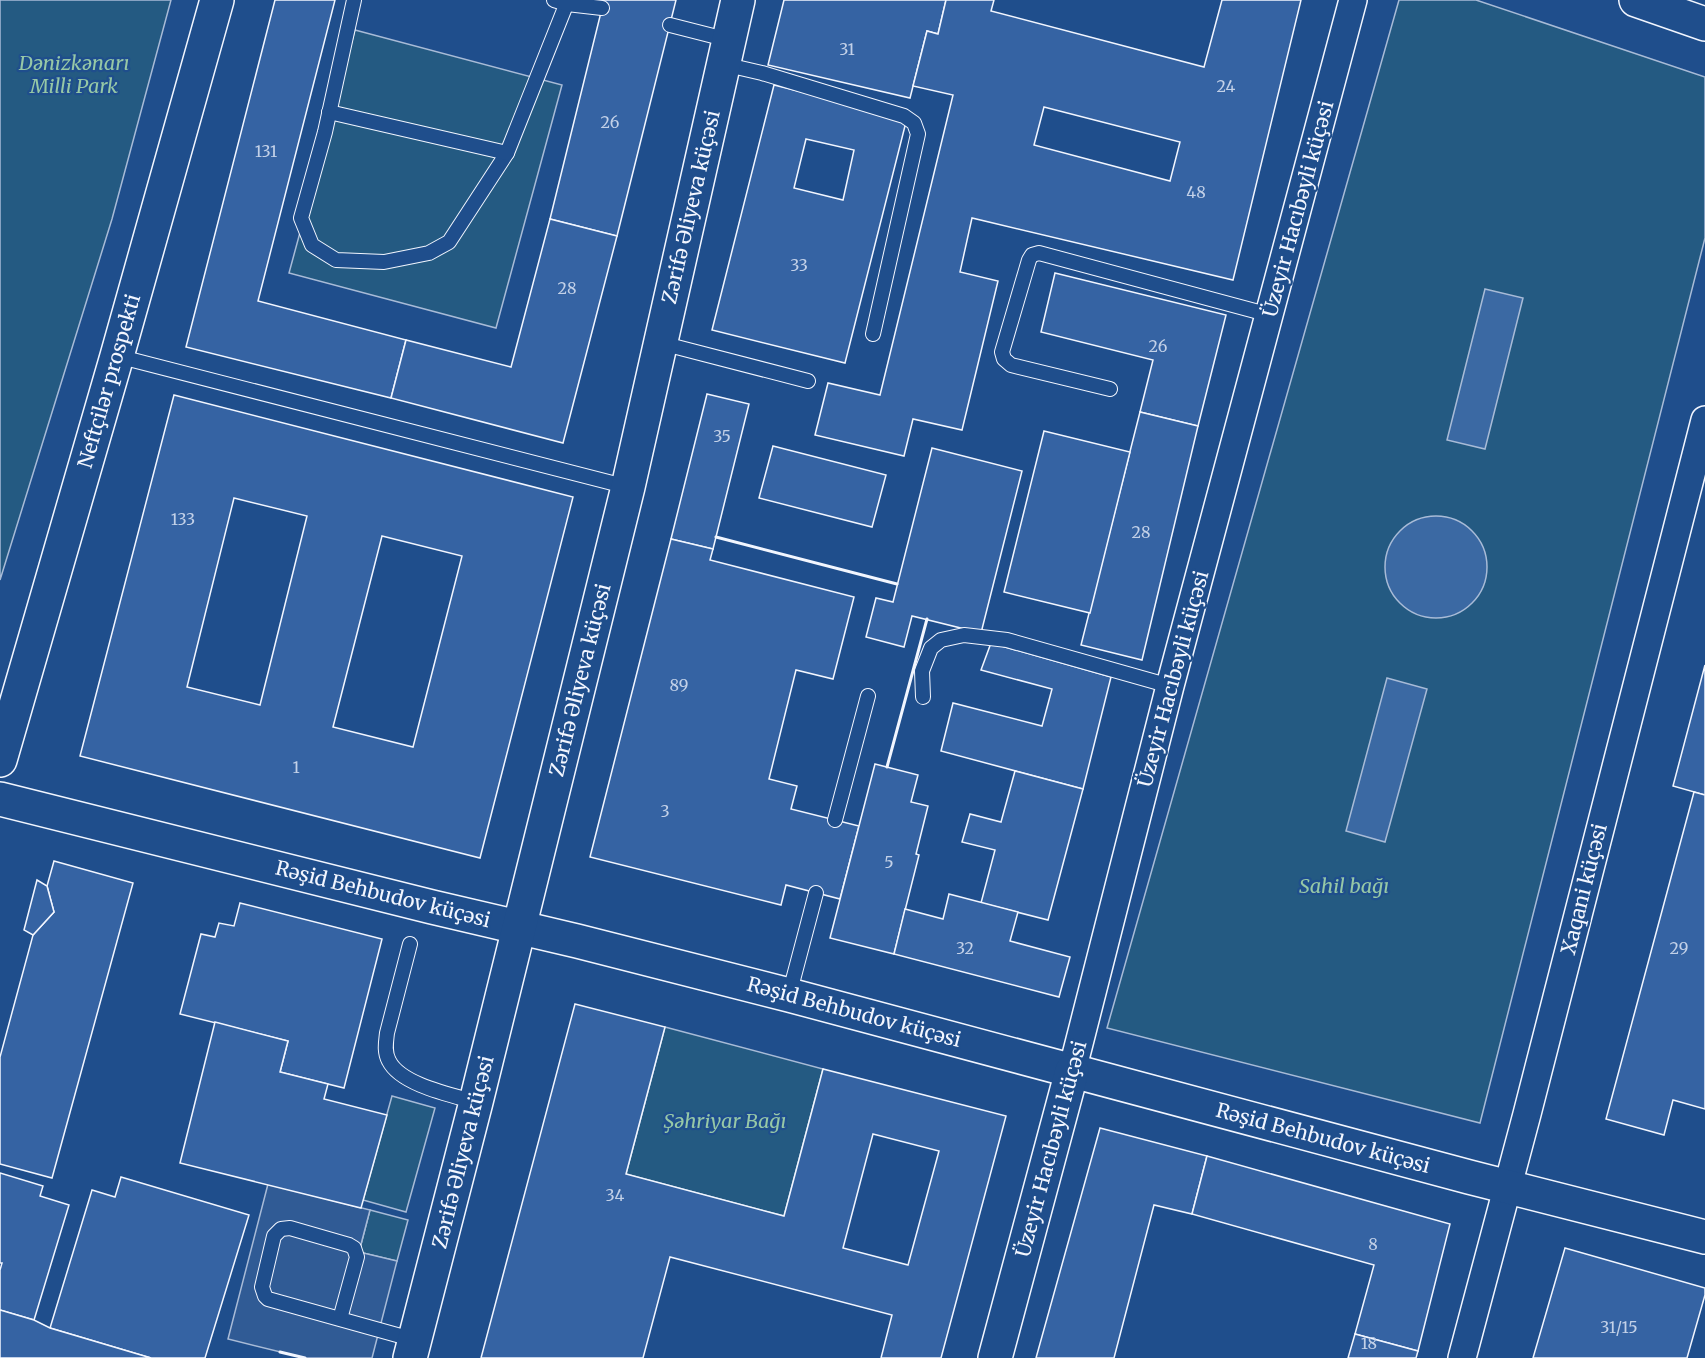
<svg xmlns="http://www.w3.org/2000/svg" width="1705" height="1358" viewBox="0 0 1705 1358" font-family="Merriweather,serif">
<rect width="100%" height="100%" fill="#1f4e8c"/>
<g fill="#245a82" stroke="#a8bbd7" stroke-width="1.5">
<polygon points="0,0 171,0 112,219 0,580"/>
<polygon points="1399,0 1476,0 1705,77 1705,238 1480,1123 1107,1028"/>
<polygon points="355,30 562,85 496,328 289,273"/>
<polygon points="665,1027 823,1069 784,1216 626,1174"/>
<polygon points="392,1096 435,1108 406,1212 363,1200"/>
<polygon points="370,1210 408,1220 397,1261 359,1252"/>
</g>
<polygon fill="#305b95" stroke="#a8bbd7" stroke-width="1.5" points="268,1184 370,1210 359,1252 397,1261 372,1358 305,1358 228,1339"/>
<g fill="#3b69a3" stroke="#a8bbd7" stroke-width="1.5">
<polygon points="1485,289 1523,298 1485,449 1447,440"/>
<circle cx="1436" cy="567" r="51"/>
<polygon points="1387,678 1427,689 1385,842 1346,831"/>
</g>
<g fill="#3563a3" stroke="#f2f6ff" stroke-width="1.5" fill-rule="evenodd">
<polygon points="275,0 335,0 258,301 406,340 391,398 186,347"/>
<polygon points="604,0 676,0 617,236 550,219"/>
<polygon points="784,0 946,0 938,34 927,31 910,98 768,65"/>
<path d="M946 0H994L991 11 1204 67 1222 0H1301L1233 280 972 218 960 272 998 281 962 430 913 419 904 456 815 435 828 383 880 395 953 95 913 86 927 31 938 34ZM1044 107 1180 142 1170 181 1034 145Z"/>
<path d="M774 85 907 118 845 363 712 330ZM806 139 854 150 843 200 794 188Z"/>
<polygon points="550,219 617,236 563,443 391,398 406,340 511,367"/>
<polygon points="1055,273 1226,315 1198,426 1140,412 1153,360 1041,332"/>
<polygon points="707,394 749,404 713,549 671,539"/>
<path d="M174 395 573 497 480 858 80 756ZM234 498 307 516 260 705 187 687ZM382 536 462 556 413 747 333 727Z"/>
<polygon points="1140,412 1198,426 1142,660 1081,645"/>
<polygon points="1044,431 1130,452 1090,613 1004,592"/>
<polygon points="773,446 886,475 872,527 759,498"/>
<polygon points="932,448 1022,471 981,633 912,616 904,647 866,637 876,598 893,602"/>
<polygon points="671,539 713,549 710,560 854,597 833,679 796,670 769,779 797,786 791,809 859,826 840,899 786,885 781,905 590,857"/>
<polygon points="991,643 1111,677 1083,789 941,751 953,703 1042,726 1052,689 981,670"/>
<polygon points="1705,665 1705,795 1673,786"/>
<polygon points="875,764 918,775 911,802 928,806 916,854 919,855 894,954 830,938"/>
<polygon points="1015,771 1083,789 1048,920 981,903 995,850 962,842 970,814 1001,822"/>
<polygon points="1694,792 1705,795 1705,1109 1673,1100 1664,1135 1606,1119"/>
<polygon points="54,861 133,883 52,1178 0,1164 0,1057 33,935 54,912 47,886"/>
<polygon points="37,880 47,886 54,912 33,935 24,930"/>
<polygon points="949,894 1018,912 1010,941 1070,957 1059,997 894,954 905,909 943,919"/>
<polygon points="240,903 382,939 344,1088 280,1072 288,1041 180,1014 201,934 215,937 219,923 234,926"/>
<path d="M575 1004 665 1027 626 1174 784 1216 823 1069 1006 1116 941 1358H881L892 1315 670 1257 643 1358H481ZM873 1134 939 1151 908 1265 843 1248Z"/>
<polygon points="215,1022 288,1041 280,1072 328,1084 324,1099 387,1115 361,1208 180,1163"/>
<polygon points="1100,1128 1207,1156 1192,1214 1154,1205 1114,1358 1036,1358"/>
<polygon points="1207,1156 1450,1224 1418,1351 1355,1334 1374,1265 1192,1214"/>
<polygon points="0,1173 43,1186 40,1196 69,1205 34,1320 0,1310 0,1270 2,1263 0,1263"/>
<polygon points="121,1177 249,1215 205,1358 151,1358 50,1328 92,1190 115,1197"/>
<polygon points="1565,1248 1705,1288 1705,1295 1687,1358 1533,1358"/>
<polygon points="0,1310 34,1320 50,1328 151,1358 0,1358"/>
<polygon points="1355,1334 1418,1351 1416,1358 1348,1358"/>
</g>
<g fill="none" stroke-linecap="round" stroke-linejoin="round">
<g stroke="#f2f6ff" stroke-width="16">
<g id="service">
<polyline points="354,0 325,132 301,218 312,245 336,260 384,262 429,253 449,242 507,153 568,0"/>
<polyline points="554,0 567,4 602,8"/>
<polyline points="670,25 729,40"/>
<polyline points="723,64 762,73 904,116 914,123 918,134 873,334"/>
<polyline points="329,112 507,153"/>
<polyline points="661,343 808,381"/>
<polyline points="117,356 628,487"/>
<polyline points="1110,389 1011,365 1004,359 1002,352 1029,260 1032,255 1039,253 1270,315"/>
<polyline points="923,697 922,671 931,648 941,640 964,635 1007,640 1170,686"/>
<polyline points="835,820 868,696"/>
<path d="M410 944 387 1033C386 1042 384 1052 389 1061 401 1085 452 1095 476 1102"/>
<polyline points="789,995 816,893"/>
<polyline points="340,1319 357,1257 354,1248 349,1245 290,1228 281,1229 274,1236 262,1287 265,1296 268,1299 415,1340"/>
</g>
</g>
<g stroke="#f2f6ff" stroke-width="30">
<g id="minor">
<polyline points="1072,1071 1170,686 1353,0"/>
<polyline points="1462,1358 1527,1114 1705,420"/>
</g>
</g>
<g stroke="#f2f6ff" stroke-width="36">
<g id="primary">
<polyline points="1636,0 1705,24"/>
<polyline points="0,799 432,907 577,941 789,995 1469,1177 1705,1237"/>
<polyline points="995,1358 1072,1071"/>
</g>
</g>
<g stroke="#f2f6ff" stroke-width="36">
<g id="trunk">
<polyline points="0,760 117,356 217,0"/>
<polyline points="410,1358 476,1102 628,487 738,0"/>
</g>
</g>
<use href="#service" stroke="#1f4e8c" stroke-width="14"/>
<use href="#minor" stroke="#1f4e8c" stroke-width="27"/>
<use href="#primary" stroke="#1f4e8c" stroke-width="33"/>
<use href="#trunk" stroke="#1f4e8c" stroke-width="33"/>
<g stroke="#f2f6ff" stroke-width="3">
<polyline points="716,537 897,584"/>
<polyline points="887,767 927,619"/>
<polyline points="280,1352 305,1358"/>
</g>
</g>
<g text-anchor="middle" stroke-width="4.5" stroke-linejoin="round" paint-order="stroke">
<g font-size="16" fill="#c3d1e8">
<text x="847" y="55">31</text>
<text x="1226" y="92">24</text>
<text x="610" y="128">26</text>
<text x="266" y="157">131</text>
<text x="1196" y="198">48</text>
<text x="799" y="271">33</text>
<text x="567" y="294">28</text>
<text x="1158" y="352">26</text>
<text x="722" y="442">35</text>
<text x="183" y="525">133</text>
<text x="1141" y="538">28</text>
<text x="679" y="691">89</text>
<text x="296" y="773">1</text>
<text x="665" y="817">3</text>
<text x="889" y="868">5</text>
<text x="965" y="954">32</text>
<text x="1679" y="954">29</text>
<text x="615" y="1201">34</text>
<text x="1373" y="1250">8</text>
<text x="1619" y="1333">31/15</text>
<text x="1369" y="1349">18</text>
</g>
<g font-size="20" font-style="italic" fill="#97c8a6" stroke="#1f4e8c">
<text x="74" y="70">Dənizkənarı<tspan x="74" dy="23">Milli Park</tspan></text>
<text x="1344" y="893">Sahil bağı</text>
<text x="725" y="1128">Şəhriyar Bağı</text>
</g>
<g font-size="20" fill="#f2f6ff" stroke="#1f4e8c">
<text transform="translate(691 207) rotate(-77)" y="7">Zərifə Əliyeva küçəsi</text>
<text transform="translate(1298 209) rotate(-75)" y="7">Üzeyir Hacıbəyli küçəsi</text>
<text transform="translate(109 381) rotate(-74)" y="7">Neftçilər prospekti</text>
<text transform="translate(1173 679) rotate(-75)" y="7">Üzeyir Hacıbəyli küçəsi</text>
<text transform="translate(580 680) rotate(-76)" y="7">Zərifə Əliyeva küçəsi</text>
<text transform="translate(1584 889) rotate(-76)" y="7">Xaqani küçəsi</text>
<text transform="translate(383 894) rotate(14)" y="7">Rəşid Behbudov küçəsi</text>
<text transform="translate(854 1012) rotate(15)" y="7">Rəşid Behbudov küçəsi</text>
<text transform="translate(1323 1138) rotate(15)" y="7">Rəşid Behbudov küçəsi</text>
<text transform="translate(1051 1149) rotate(-75)" y="7">Üzeyir Hacıbəyli küçəsi</text>
<text transform="translate(463 1152) rotate(-76)" y="7">Zərifə Əliyeva küçəsi</text>
</g>
</g>
</svg>
